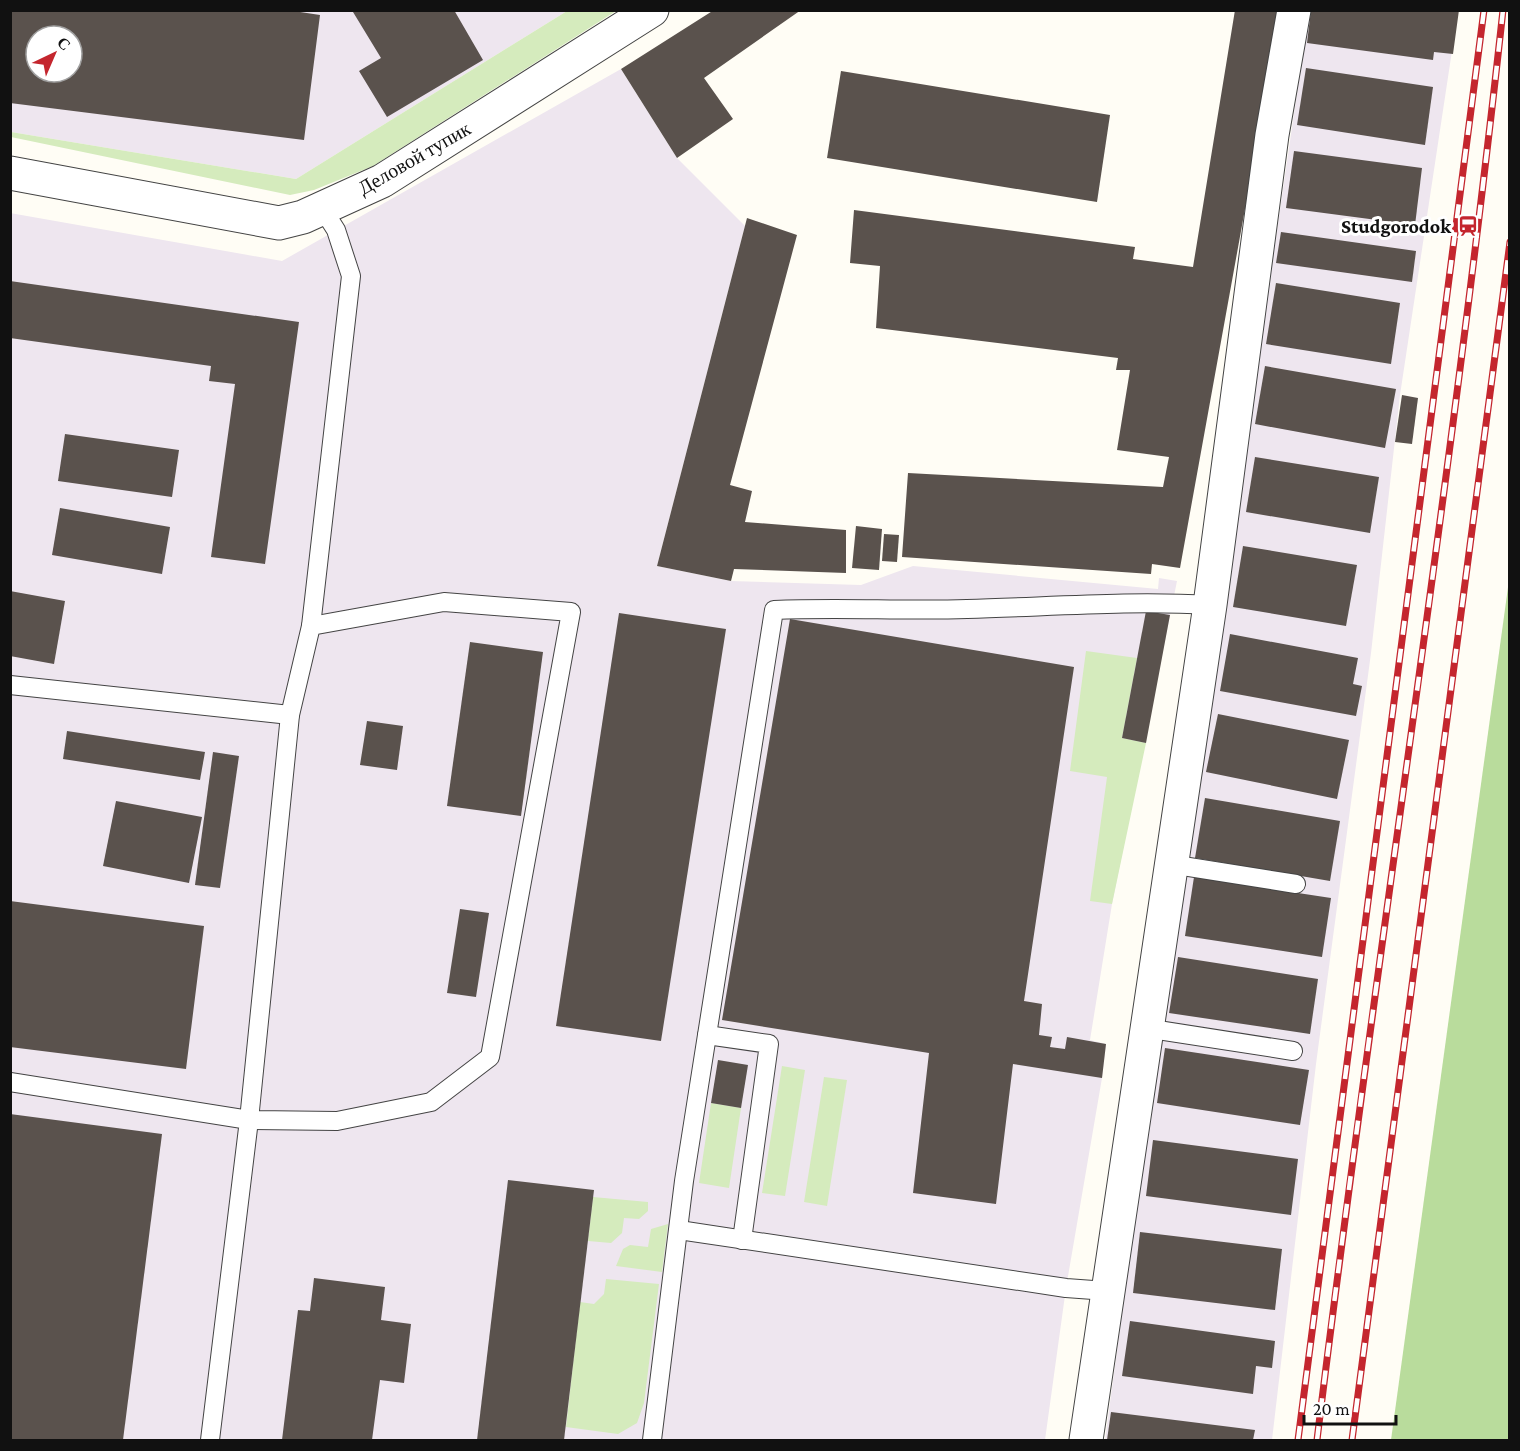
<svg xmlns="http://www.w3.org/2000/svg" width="1520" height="1451" viewBox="0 0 1520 1451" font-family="'Crimson Pro',serif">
<rect width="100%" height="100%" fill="#fffdf5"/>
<g fill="#eee6ef" fill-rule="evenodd">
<path d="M10 11H567L296 179 11 132ZM36 36H72V72H36Z"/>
<polygon points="1309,11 1458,11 1400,395 1371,653 1316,1064 1272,1440 1105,1440 1161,1024"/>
<polygon points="621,69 677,158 745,226 657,566 731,581 861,585 913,566 1158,589 1159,578 1177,581 1112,904 1090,1040 1106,1044 1102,1078 1066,1288 1045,1440 11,1440 10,213 282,261"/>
</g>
<g fill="#d5ebbd">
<polygon points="567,11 616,11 373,166 314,190 290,195 11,137 11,132 296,179"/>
<polygon points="1086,651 1137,658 1122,738 1146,743 1112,904 1090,901 1107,777 1070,771"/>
<polygon points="782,1066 805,1070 785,1196 762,1193"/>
<polygon points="824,1077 847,1080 827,1206 804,1202"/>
<polygon points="711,1103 741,1108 729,1188 699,1183"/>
<polygon points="593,1197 648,1202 648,1211 639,1219 624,1218 622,1233 611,1243 588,1241"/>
<polygon points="668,1224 662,1272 616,1266 623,1249 630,1245 648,1247 651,1229"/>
<polygon points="606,1279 659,1284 644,1403 637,1423 618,1434 566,1427 580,1302 594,1304 604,1294"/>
</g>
<polygon fill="#b9dc9c" points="1509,580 1509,1440 1391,1440"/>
<g fill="#5a524d" fill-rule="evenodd">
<path d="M10 10H287L320 15 304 140 10 103ZM36 36H72V72H36Z"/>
<polygon points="356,10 454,10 483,60 387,117 359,71 381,58 353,12"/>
<polygon points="714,10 801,10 704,78 733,119 677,158 621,69"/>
<polygon points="1235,10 1281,10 1180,568 1152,564 1151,574 902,557 908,473 1163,487 1169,457 1117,450 1130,370 1116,370 1118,358 876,328 880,266 850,263 854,210 1135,247 1133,259 1193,267"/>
<polygon points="1311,10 1459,10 1453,54 1434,52 1433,60 1307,43"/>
<polygon points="1306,68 1433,87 1425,145 1297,125"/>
<polygon points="841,71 1110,115 1097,202 827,158"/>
<polygon points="1294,151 1422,168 1415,225 1286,208"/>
<polygon points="747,218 797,235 730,485 752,491 745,522 846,530 846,573 734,569 731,581 657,566"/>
<polygon points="1281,232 1416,251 1412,282 1276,263"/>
<polygon points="10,281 299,322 265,564 211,557 235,384 209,381 211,366 10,338"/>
<polygon points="1276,283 1400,303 1391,364 1266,344"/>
<polygon points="1265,366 1396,389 1385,448 1255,424"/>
<polygon points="1402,395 1418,398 1412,444 1395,442"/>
<polygon points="65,434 179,450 172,497 58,481"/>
<polygon points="1255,457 1379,477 1370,533 1246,512"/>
<polygon points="60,508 170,527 162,574 52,555"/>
<polygon points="856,526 882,529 879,570 852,568"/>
<polygon points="884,534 899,535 897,562 882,561"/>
<polygon points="1243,546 1357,565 1346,626 1233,607"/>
<polygon points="10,591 65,601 54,664 10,656"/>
<polygon points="1146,611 1170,615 1146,743 1122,738"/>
<polygon points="619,613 726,629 661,1041 556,1026"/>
<polygon points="790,619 1074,667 1024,1001 1042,1004 1039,1035 1052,1037 1050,1047 1065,1049 1067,1037 1106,1044 1102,1078 1013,1064 996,1204 913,1193 929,1053 722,1020"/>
<polygon points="1230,634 1358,658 1353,684 1362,686 1356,716 1220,691"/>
<polygon points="470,642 543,652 521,816 447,806"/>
<polygon points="1218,714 1349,740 1337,799 1206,772"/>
<polygon points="367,721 403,726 397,770 360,765"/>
<polygon points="67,731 205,752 200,780 63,759"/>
<polygon points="213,752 239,756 220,888 195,885"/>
<polygon points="1205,798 1340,821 1330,881 1195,858"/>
<polygon points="116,801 202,817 189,883 103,866"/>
<polygon points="1194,877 1331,898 1322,957 1185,936"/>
<polygon points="10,901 204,926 186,1069 10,1047"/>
<polygon points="460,909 489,913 476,997 447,993"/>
<polygon points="1178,957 1318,979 1310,1034 1169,1013"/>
<polygon points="1165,1048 1309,1070 1300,1125 1157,1103"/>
<polygon points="718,1060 748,1065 741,1108 711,1103"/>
<polygon points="10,1114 162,1134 123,1440 10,1440"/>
<polygon points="1153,1140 1298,1159 1291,1215 1146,1196"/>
<polygon points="508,1180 594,1190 564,1440 477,1440"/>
<polygon points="1140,1232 1282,1249 1275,1310 1133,1293"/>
<polygon points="314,1278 385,1287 381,1320 411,1324 404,1383 380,1380 372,1440 282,1440 298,1310 310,1311"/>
<polygon points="1130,1321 1275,1341 1272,1368 1256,1366 1253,1394 1122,1376"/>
<polygon points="1111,1412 1255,1430 1253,1440 1107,1440"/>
</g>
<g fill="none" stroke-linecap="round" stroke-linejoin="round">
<g stroke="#444" stroke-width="20">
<g id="service">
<polygon points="444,602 571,612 490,1057 431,1102 337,1121 249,1120 290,715 311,626"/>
<polyline points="311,626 351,276 336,230 322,208"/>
<polyline points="10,685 290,715"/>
<polyline points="1170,864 1296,884"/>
<polyline points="1145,1028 1293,1051"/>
<polyline points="707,1035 769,1044 742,1240"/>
<polyline points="10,1082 249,1120 210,1440"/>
<polyline points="679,1230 1066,1288 1107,1291"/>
<path d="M652 1440 684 1181 774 610C838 607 902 611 967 609 1047 607 1129 600 1210 605"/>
</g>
</g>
<g stroke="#444" stroke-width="35">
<g id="minor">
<polyline points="10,173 279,223 303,217 382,181 652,10"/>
<polyline points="1086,1440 1210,605 1272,135 1294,10"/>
</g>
</g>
<use href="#service" stroke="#fff" stroke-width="18"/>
<use href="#minor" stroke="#fff" stroke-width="33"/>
<g stroke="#c4262e" stroke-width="7">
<g id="rail">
<polyline points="1298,1440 1484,10"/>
<path d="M1317 1440C1375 963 1451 488 1503 10"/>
<polyline points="1352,1440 1510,242"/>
</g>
</g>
<use href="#rail" stroke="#fff" stroke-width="4.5" stroke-dasharray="14" stroke-linecap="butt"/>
</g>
<defs>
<g id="station-bare" transform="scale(1.62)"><path d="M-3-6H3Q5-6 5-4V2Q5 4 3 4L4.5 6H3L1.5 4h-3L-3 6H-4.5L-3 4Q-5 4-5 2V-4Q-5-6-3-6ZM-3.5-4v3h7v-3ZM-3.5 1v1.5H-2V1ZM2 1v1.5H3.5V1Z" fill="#c4262e" stroke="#fff" stroke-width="2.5" paint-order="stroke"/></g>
</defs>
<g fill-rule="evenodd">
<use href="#station-bare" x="1468" y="226"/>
</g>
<g text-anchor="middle" stroke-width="6" stroke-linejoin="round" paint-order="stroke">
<g font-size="20" fill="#111" stroke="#fff">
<text transform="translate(414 158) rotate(-30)" y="7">Деловой тупик</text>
</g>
<g font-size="20" font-weight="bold" fill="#111" stroke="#fff" text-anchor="end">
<text x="1451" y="233">Studgorodok</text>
</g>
</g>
<rect width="1520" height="1451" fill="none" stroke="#111111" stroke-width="24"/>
<g transform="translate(54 54) rotate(44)"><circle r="28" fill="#ffffff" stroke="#a0a0a0" stroke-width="1.5"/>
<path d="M0-4.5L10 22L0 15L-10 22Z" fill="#c4262e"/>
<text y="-9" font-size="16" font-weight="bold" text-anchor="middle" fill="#111111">С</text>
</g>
<path d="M1304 1415v9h92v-9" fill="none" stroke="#111111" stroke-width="3"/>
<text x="1313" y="1415" font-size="18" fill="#111111" stroke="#ffffff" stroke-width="4.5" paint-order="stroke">20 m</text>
</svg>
